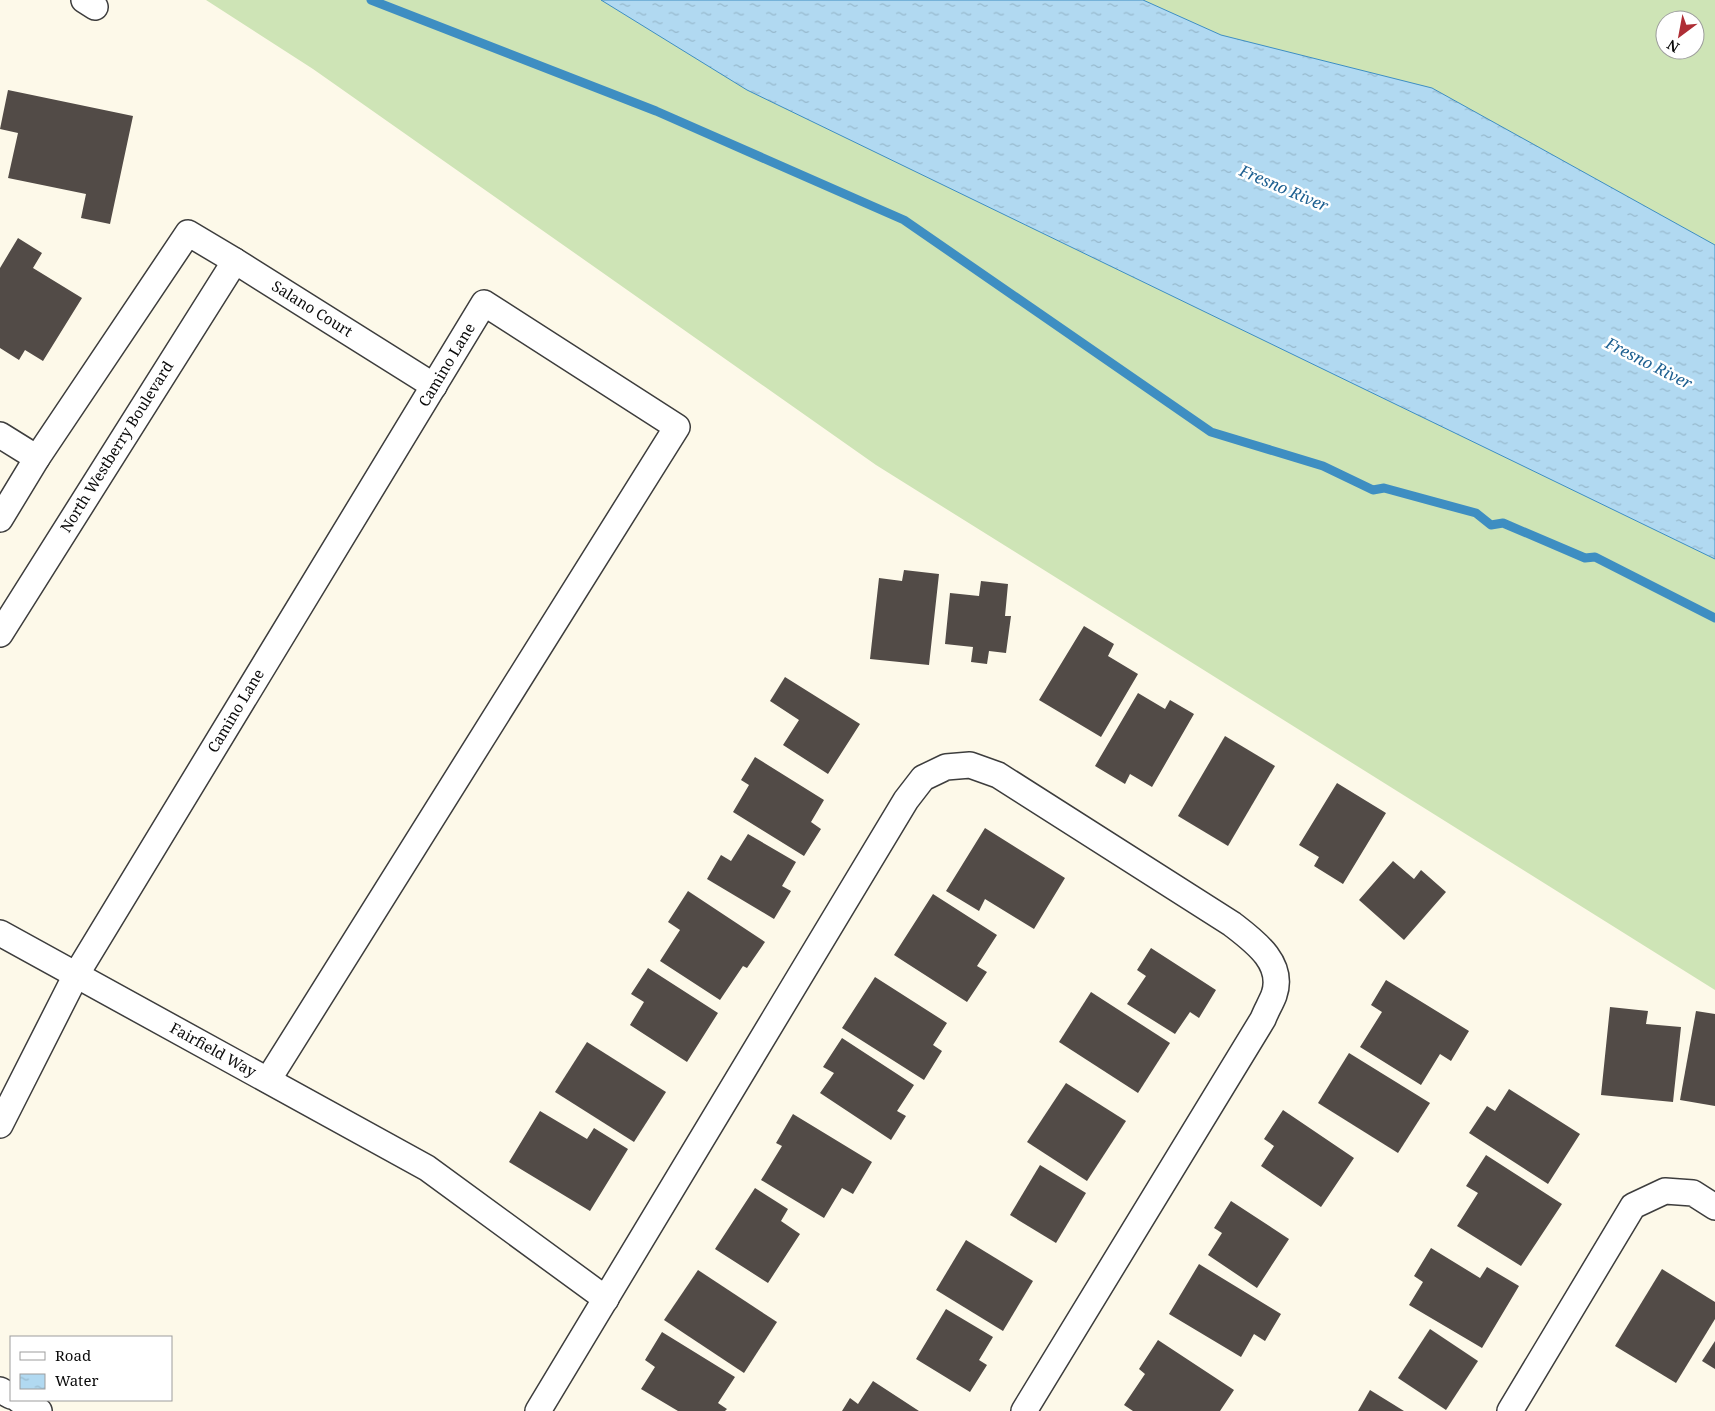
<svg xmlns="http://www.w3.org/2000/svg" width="1715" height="1411" viewBox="0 0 1715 1411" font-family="'Noto Serif',serif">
<defs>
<pattern id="water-ripples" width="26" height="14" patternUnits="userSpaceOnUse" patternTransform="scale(1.25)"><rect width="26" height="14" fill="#b1d9f1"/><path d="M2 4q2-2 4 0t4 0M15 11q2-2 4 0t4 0" fill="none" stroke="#97b9cd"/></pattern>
</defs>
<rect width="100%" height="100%" fill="#fdf9e9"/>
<path fill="#cee4b6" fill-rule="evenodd" d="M206 0H1715V990L876 465 313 69ZM1665 20H1695V50H1665Z"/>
<polygon fill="url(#water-ripples)" stroke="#3e8ec2" points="601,0 1143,0 1221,35 1432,88 1715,245 1715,559 747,90"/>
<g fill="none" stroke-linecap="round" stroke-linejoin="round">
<polyline stroke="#3e8ec2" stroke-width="9" points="371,0 656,111 904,220 1211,432 1323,466 1373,490 1384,488 1476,513 1491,525 1503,523 1585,558 1595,557 1715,618"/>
</g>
<g fill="#524b47">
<polygon points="8,90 133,116 110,224 81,218 86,194 8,178 18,133 0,129"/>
<polygon points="18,238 42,253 33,268 82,298 43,361 25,350 19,360 0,348 0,268"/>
<polygon points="904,570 939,574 929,665 870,659 879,578 902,581"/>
<polygon points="981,581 1008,584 1005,616 1011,616 1006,653 989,651 987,664 971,662 973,647 945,644 950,593 979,596"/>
<polygon points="1084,626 1114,644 1108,656 1138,674 1101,737 1039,700"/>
<polygon points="785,677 860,724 828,774 783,745 799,720 770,701"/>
<polygon points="1138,693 1165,709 1170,700 1194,714 1152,787 1130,774 1125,784 1095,766"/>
<polygon points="1225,736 1275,766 1228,846 1178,816"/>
<polygon points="755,757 824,800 811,822 821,829 804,856 733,812 749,785 741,780"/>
<polygon points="1337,783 1386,813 1343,884 1314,866 1319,857 1299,845"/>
<polygon points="985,828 1065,878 1034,929 985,899 979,911 946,891"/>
<polygon points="748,834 796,862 782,886 791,891 774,919 707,879 721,855 731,861"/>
<polygon points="1393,861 1414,879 1421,870 1446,892 1404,940 1359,900"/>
<polygon points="688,891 765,942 747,968 743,966 720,1000 660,961 680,930 668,922"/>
<polygon points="933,894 997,935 977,966 987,972 967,1002 894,955"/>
<polygon points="1151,948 1216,990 1199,1018 1190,1012 1175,1034 1127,1004 1146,976 1137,970"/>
<polygon points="648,968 718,1013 687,1062 630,1025 644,1002 631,994"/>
<polygon points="875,977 947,1023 933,1045 942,1051 924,1080 842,1028"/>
<polygon points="1386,980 1469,1031 1451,1061 1440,1054 1421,1085 1360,1047 1382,1012 1371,1005"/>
<polygon points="1091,992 1170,1043 1138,1093 1059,1042"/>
<polygon points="1610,1007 1648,1011 1646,1024 1681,1027 1673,1102 1601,1095"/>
<polygon points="1696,1011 1715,1014 1715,1106 1680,1100"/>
<polygon points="842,1038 914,1085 897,1111 906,1116 891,1140 820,1093 834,1073 823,1067"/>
<polygon points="587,1042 666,1092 634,1142 555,1092"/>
<polygon points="1349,1053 1430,1103 1398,1153 1318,1103"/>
<polygon points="1066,1083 1126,1121 1087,1181 1027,1142"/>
<polygon points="1509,1089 1580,1134 1548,1184 1469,1133 1487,1106 1495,1111"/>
<polygon points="1283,1110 1354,1158 1321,1207 1261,1166 1274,1146 1264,1139"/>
<polygon points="540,1111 587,1139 594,1128 628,1149 590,1211 509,1162"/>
<polygon points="793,1114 872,1162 853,1194 842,1188 824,1218 761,1180 782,1146 776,1143"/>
<polygon points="1486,1155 1562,1204 1521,1266 1457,1226 1478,1193 1466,1186"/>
<polygon points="1040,1165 1086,1193 1056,1243 1010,1215"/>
<polygon points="755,1188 788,1209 781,1221 800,1234 768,1283 715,1249"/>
<polygon points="1231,1201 1289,1239 1257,1288 1208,1255 1222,1233 1214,1228"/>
<polygon points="966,1240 1033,1281 1003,1331 936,1290"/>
<polygon points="1431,1248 1480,1278 1487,1267 1519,1286 1482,1348 1409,1305 1423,1282 1414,1276"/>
<polygon points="1199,1264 1281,1314 1265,1341 1254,1334 1241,1357 1169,1314"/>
<polygon points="1662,1269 1715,1302 1715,1319 1676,1383 1615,1346"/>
<polygon points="698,1270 777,1322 744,1373 664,1320"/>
<polygon points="946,1309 993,1337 979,1360 987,1365 970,1392 916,1359"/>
<polygon points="1430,1329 1478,1361 1446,1410 1398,1378"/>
<polygon points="662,1332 735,1377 718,1403 727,1409 725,1411 678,1411 641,1389 655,1367 645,1360"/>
<polygon points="1158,1340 1234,1390 1220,1411 1133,1411 1124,1405 1145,1374 1139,1369"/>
<polygon points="1715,1341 1715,1369 1702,1361"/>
<polygon points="873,1381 919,1411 842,1411 850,1398 858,1404"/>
<polygon points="1370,1390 1404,1411 1358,1411"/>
</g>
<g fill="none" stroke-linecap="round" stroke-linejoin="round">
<g stroke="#3d3d3d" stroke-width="28">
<g id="minor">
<polyline points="84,0 95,7"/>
<polyline points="0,435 37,458"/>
<polyline points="0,519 37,458 188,233 235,261 434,386"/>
<polyline points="0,634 235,261"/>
<polyline points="0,933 427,1168 606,1299"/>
<polyline points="0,1125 76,975 484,303 677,427 268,1080"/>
<polyline points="0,1390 11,1396"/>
<polyline points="19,1400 39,1411"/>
<path d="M538 1411 906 800 923 778 946 767 970 765 998 775 1232 924C1254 941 1285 963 1274 995 1271 1003 1266 1011 1263 1019L1024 1411"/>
<polyline points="1510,1411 1633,1206 1665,1191 1693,1193 1715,1207"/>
</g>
</g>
<use href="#minor" stroke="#fff" stroke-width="25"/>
</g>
<g text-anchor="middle" stroke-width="5" stroke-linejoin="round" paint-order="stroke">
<g font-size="15" fill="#0a0a0a" stroke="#fff">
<text transform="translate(312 309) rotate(32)" y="5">Salano Court</text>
<text transform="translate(447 365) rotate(-59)" y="5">Camino Lane</text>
<text transform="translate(117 447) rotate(-58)" y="5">North Westberry Boulevard</text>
<text transform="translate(236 711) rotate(-59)" y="5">Camino Lane</text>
<text transform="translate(213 1050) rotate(29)" y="5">Fairfield Way</text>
</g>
<g font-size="16" font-style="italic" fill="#1e6091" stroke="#fff">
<text transform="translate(1284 188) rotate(23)" y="6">Fresno River</text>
<text transform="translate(1649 363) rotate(27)" y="6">Fresno River</text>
</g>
</g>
<rect x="10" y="1336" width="162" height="65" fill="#ffffff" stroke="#9d9d9d"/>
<rect x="20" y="1352" width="25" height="8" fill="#ffffff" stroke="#9d9d9d"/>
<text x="55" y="1361" font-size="15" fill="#0a0a0a">Road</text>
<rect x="20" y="1374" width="25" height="15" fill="url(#water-ripples)" stroke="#9d9d9d"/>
<text x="55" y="1386" font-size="15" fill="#0a0a0a">Water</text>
<g transform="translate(1680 35) rotate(212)"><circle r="24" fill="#ffffff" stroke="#9d9d9d"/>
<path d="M0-4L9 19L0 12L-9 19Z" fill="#ae2e35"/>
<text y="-8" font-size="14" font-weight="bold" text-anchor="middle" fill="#0a0a0a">N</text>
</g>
</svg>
